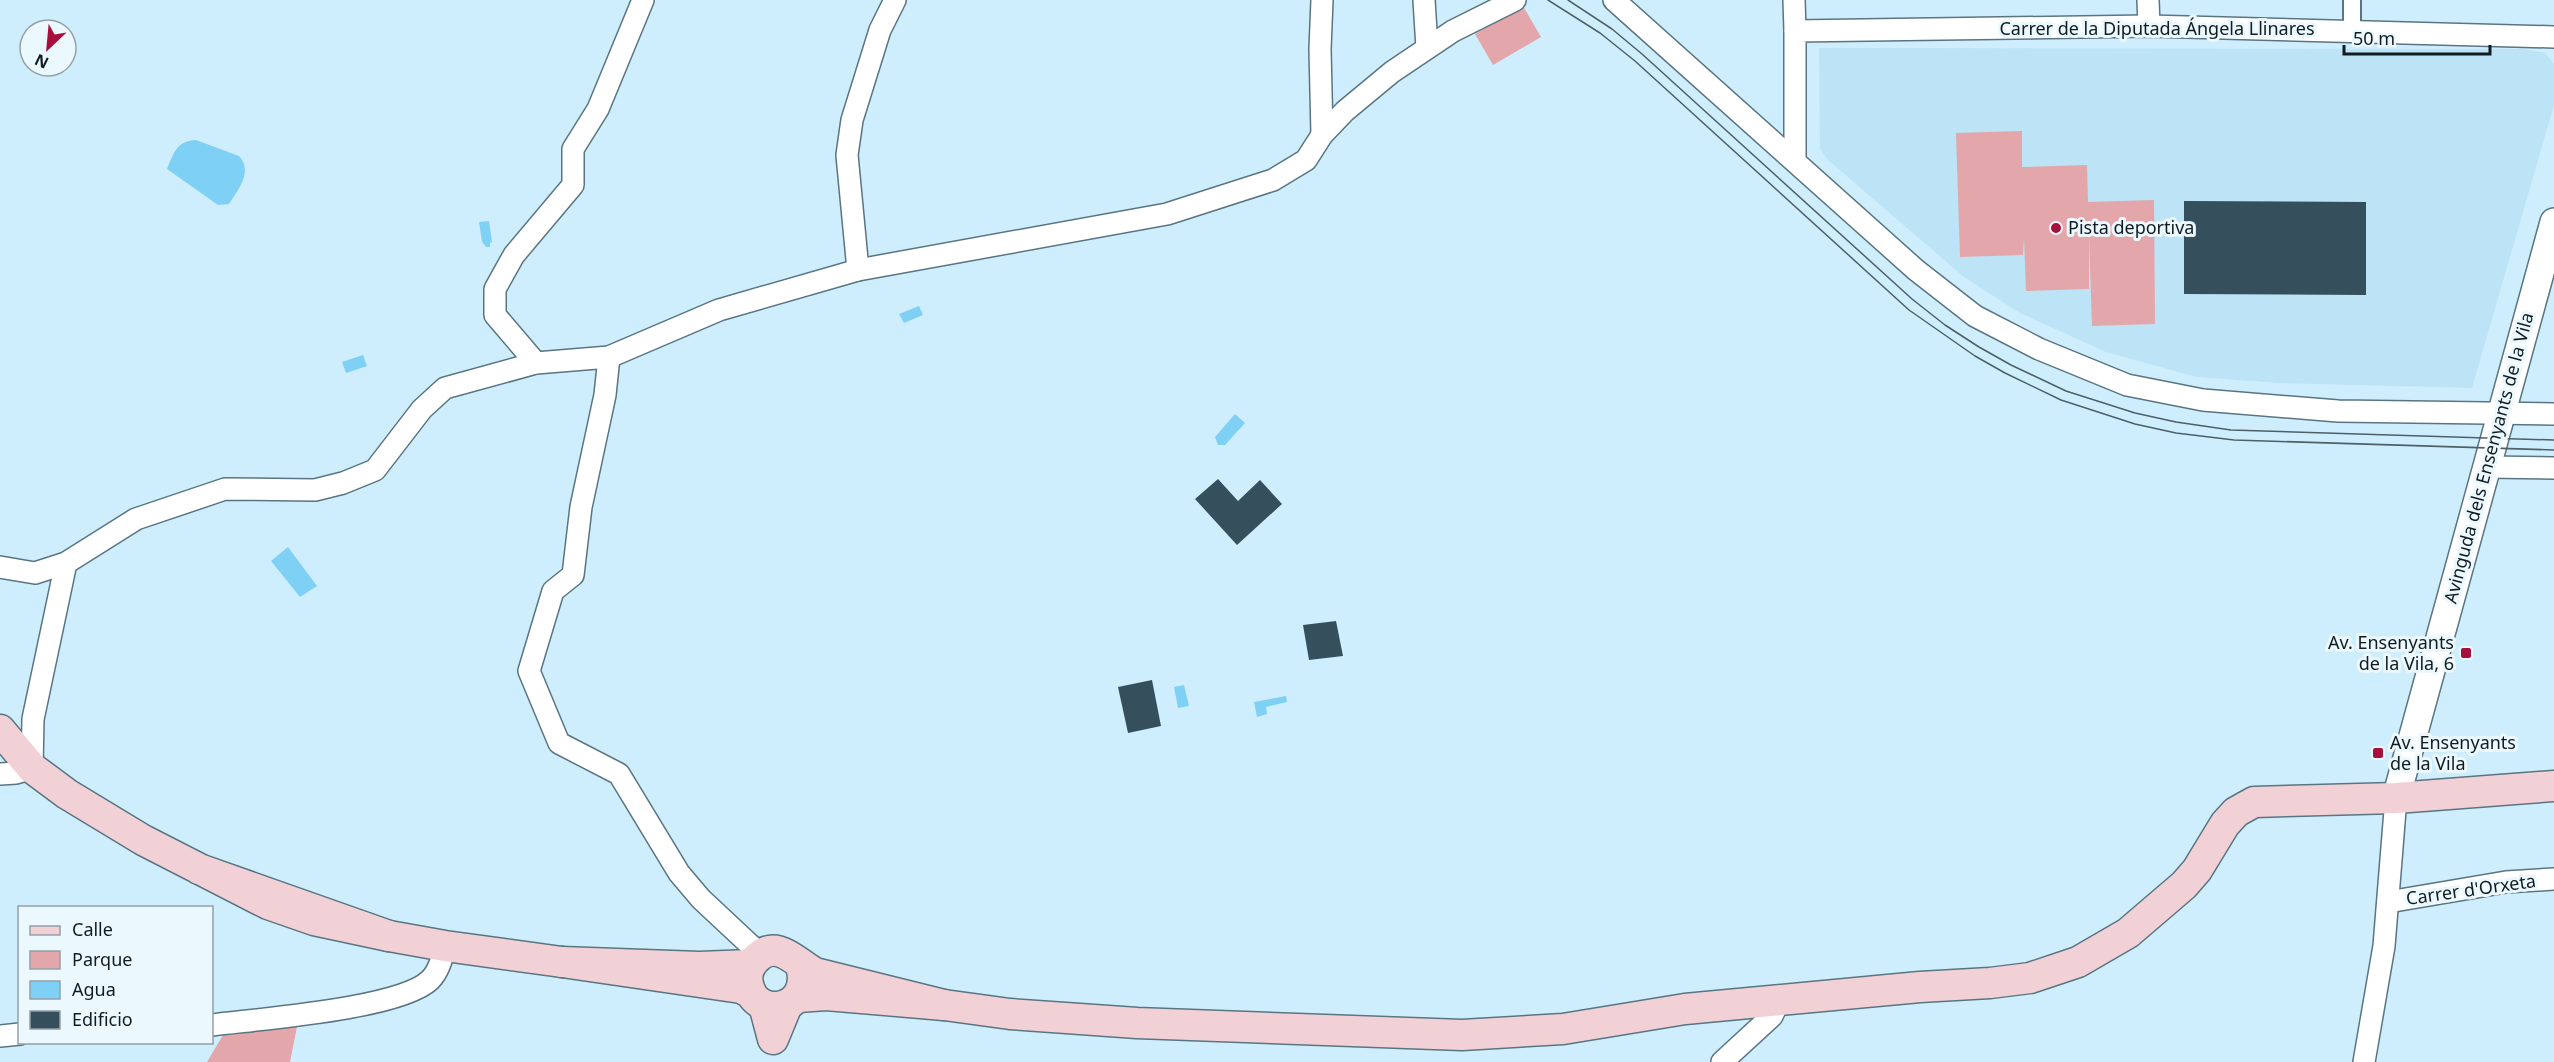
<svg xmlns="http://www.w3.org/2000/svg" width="2554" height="1062" viewBox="0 0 2554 1062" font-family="'Noto Sans',sans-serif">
<rect width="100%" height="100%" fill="#cfeefd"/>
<polygon fill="#bce3f6" points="1819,48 2523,49 2545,53 2554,64 2554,105 2472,388 2279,383 2197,377 2106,352 2020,313 1964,277 1828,160 1820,149"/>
<g fill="#e3a6ab">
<polygon points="1523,6 1541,37 1493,65 1475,34"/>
<polygon points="2022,131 2022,167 2087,165 2088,202 2154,200 2155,324 2092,326 2089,235 2089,289 2026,291 2024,237 2023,255 1960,257 1956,133"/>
<polygon points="298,1022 290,1062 207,1062 223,1035"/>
</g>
<g fill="#7fd0f5">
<path d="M196 140 239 156C253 171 239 189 229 204L218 205 167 169C174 153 176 141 196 140Z"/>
<polygon points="489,221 492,242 490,243 490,247 486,247 482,242 479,222"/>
<polygon points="919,306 923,315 904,323 899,314"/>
<polygon points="363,355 367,366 346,373 342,362"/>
<polygon points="1235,414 1245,423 1225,445 1218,445 1215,437"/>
<polygon points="288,547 317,586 300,597 271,561"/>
<polygon points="1184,685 1189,706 1178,708 1174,687"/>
<polygon points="1286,696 1287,702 1266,707 1267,714 1257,717 1254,702"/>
</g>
<g fill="#35505c">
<polygon points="2184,201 2366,202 2366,295 2184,294"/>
<polygon points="1218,479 1238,501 1260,480 1282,504 1237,545 1195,499"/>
<polygon points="1336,621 1343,656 1309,660 1303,625"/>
<polygon points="1152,680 1161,726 1128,733 1118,687"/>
</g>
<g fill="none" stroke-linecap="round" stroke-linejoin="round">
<g stroke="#597582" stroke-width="20">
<polyline id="pedestrian" points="2352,0 2352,31"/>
</g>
<g stroke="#597582" stroke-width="24">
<g id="minor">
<polyline points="1424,0 1427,48"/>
<polyline points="1614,0 1916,270 1975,316 2039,349 2127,385 2203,400 2338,411 2554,414"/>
<polyline points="1794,0 1795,31"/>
<polyline points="2148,0 2149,26"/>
<polyline points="1322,135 1320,49 1322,0"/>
<polyline points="1795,159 1795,31 2149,26 2554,37"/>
<polyline points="858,270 847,155 852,120 880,30 895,0"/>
<polyline points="609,357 605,395 581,507 573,575 553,591 529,671 559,743 619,774 679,873 701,899 761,955"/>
<polyline points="536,363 495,315 495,289 514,255 573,185 573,149 598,109 643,0"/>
<polyline points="2486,467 2554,468"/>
<polyline points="0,567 35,573 66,563 136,519 225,489 315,490 343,483 375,470 422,409 445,388 536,363 609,357 719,310 858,270 1167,214 1273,180 1306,160 1322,135 1345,111 1392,72 1453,31 1515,0"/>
<polyline points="0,774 16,773 32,768 33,719 66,563"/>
<polyline points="2388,902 2506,882 2554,879"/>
<path d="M212 1025C258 1019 400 1009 430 980 439 971 442 958 445 946"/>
<polyline points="0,1036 20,1034"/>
<polyline points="1722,1062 1772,1016 1780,999"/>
<polyline points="2364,1062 2384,946 2396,798"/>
</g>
</g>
<g stroke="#597582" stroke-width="30">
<polyline id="tertiary" points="2396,798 2554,222"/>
</g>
<g stroke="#597582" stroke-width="33">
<g id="secondary">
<polyline points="0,730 32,768 67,794 143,840 268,904 314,920 389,936 199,869"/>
<polyline points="389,936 445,946 562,962"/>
<polyline points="751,993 741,988 562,962 699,967 751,965"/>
<path d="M798 997 826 995 944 1005 815 973C797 964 777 937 756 959 749 965 746 975 748 984 755 1022 814 1011 801 966"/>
<polyline points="764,1005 773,1039 787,1005"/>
<polyline points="944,1005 1010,1014 1137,1023 1462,1035 1563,1029 1685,1009 1920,987 1990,983 2030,978 2078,962 2128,933 2184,885 2197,870 2225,824 2236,812 2254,802 2396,798 2554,786"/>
</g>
</g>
<use href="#pedestrian" stroke="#fff" stroke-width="16"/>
<use href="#minor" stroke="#fff" stroke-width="21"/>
<use href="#tertiary" stroke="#fff" stroke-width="27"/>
<use href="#secondary" stroke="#f2d1d6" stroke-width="30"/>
<g stroke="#4d5f67" stroke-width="1.5">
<polyline points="1548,0 1600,33 1635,61 1909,310 1975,356 2005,373 2061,400 2135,424 2176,433 2234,440 2554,450"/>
<polyline points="1568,0 1612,29 1642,54 1912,299 1945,325 1979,347 2011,365 2066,391 2135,413 2176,422 2231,430 2554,440"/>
</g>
</g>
<g fill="#a70f3d" stroke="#ebf8fe" stroke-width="2">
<circle cx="2056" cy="228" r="6"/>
<rect x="2460" y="647" width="12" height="12" rx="3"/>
<rect x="2372" y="747" width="12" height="12" rx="3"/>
</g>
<g text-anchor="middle" stroke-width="6" stroke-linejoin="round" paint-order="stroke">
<g font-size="18" fill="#111c21" stroke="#ebf8fe">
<text x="2157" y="35">Carrer de la Diputada Ángela Llinares</text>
<text transform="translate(2489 458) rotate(-75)" y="6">Avinguda dels Ensenyants de la Vila</text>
<text transform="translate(2471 890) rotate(-8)" y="6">Carrer d'Orxeta</text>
</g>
<g font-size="18" fill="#111c21" stroke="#ebf8fe" text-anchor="start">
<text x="2068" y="234">Pista deportiva</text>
<text x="2454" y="649" text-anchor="end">Av. Ensenyants<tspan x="2454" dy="21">de la Vila, 6</tspan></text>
<text x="2390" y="749">Av. Ensenyants<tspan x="2390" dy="21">de la Vila</tspan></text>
</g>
</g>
<rect x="18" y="906" width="195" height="138" fill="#ebf8fe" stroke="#94a0a6" stroke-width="1.5"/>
<rect x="30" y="926" width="30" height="9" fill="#f2d1d6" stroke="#94a0a6" stroke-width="1.5"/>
<text x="72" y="936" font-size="18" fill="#111c21">Calle</text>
<rect x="30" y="951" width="30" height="18" fill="#e3a6ab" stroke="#94a0a6" stroke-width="1.5"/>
<text x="72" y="966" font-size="18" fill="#111c21">Parque</text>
<rect x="30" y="981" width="30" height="18" fill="#7fd0f5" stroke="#94a0a6" stroke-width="1.5"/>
<text x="72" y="996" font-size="18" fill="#111c21">Agua</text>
<rect x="30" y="1011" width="30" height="18" fill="#35505c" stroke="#94a0a6" stroke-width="1.5"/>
<text x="72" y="1026" font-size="18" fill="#111c21">Edificio</text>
<g transform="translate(48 48) rotate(206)"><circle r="28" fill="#ebf8fe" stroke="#94a0a6" stroke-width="1.5"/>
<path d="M0-4.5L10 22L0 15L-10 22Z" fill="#a70f3d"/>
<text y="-9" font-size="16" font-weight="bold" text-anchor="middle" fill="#111c21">N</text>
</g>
<path d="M2344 45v9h146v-9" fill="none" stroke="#111c21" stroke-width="3"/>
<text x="2353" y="45" font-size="18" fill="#111c21" stroke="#ebf8fe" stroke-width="4.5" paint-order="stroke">50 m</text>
</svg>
